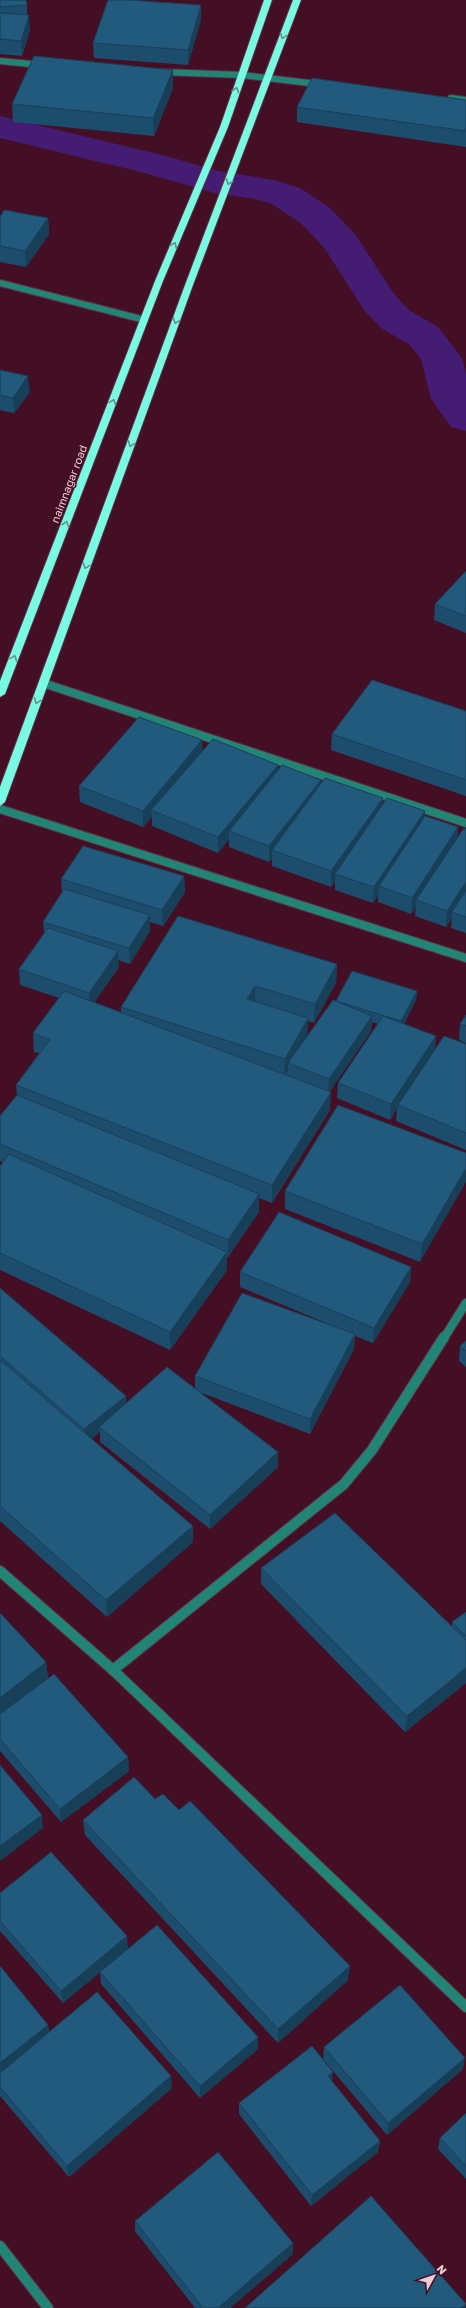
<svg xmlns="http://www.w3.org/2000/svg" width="466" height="2308" viewBox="0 0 466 2308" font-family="'Golos Text',sans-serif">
<rect width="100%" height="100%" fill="#440f24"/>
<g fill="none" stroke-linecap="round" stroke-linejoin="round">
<polygon fill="#451c73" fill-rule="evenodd" points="0,116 166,156 218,171 274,180 300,188 330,208 355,234 394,294 409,310 438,327 462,358 466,374 466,431 451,427 431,399 421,359 410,345 381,328 364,310 325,249 302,224 272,204 255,199 215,193 141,172 0,138"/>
<g stroke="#5f2d40" stroke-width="8">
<g id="street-far2">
<polyline points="0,61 41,65"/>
<polyline points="162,72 242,75 318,84"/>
<polyline points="451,98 466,100"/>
<polyline points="0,283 145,320"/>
</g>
</g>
<g stroke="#5f2d40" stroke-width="10">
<g id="street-far1">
<polyline points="43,683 466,823"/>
<polyline points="0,809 466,958"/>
<polyline points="444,1338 466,1303"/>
</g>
</g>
<g stroke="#5f2d40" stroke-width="12">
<g id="street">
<polyline points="0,1571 113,1670 466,2007"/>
<polyline points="113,1670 344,1484 372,1450 444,1337"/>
<polyline points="0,2246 48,2308"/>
</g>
</g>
<g stroke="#5f2d40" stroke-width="2">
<g id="highway">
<polygon points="264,0 272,0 228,127 163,281 5,694 0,697 0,681 155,281 220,127"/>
<polygon points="293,0 301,0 193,285 5,802 0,806 0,787 185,285"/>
</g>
</g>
<use href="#street-far2" stroke="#228475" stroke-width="6"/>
<use href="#street-far1" stroke="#228475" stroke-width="8"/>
<use href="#street" stroke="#228475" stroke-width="10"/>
<use href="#highway" fill="#78fae3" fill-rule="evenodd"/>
</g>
<g fill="#1d4d6c">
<polygon points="0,0 27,5 27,15 30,30 22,56 0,54"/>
<polygon points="201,5 201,20 188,65 94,58 93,43"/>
<polygon points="173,88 154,136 13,122 12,104"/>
<polygon points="466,100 466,147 297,122 297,107"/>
<polygon points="0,217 48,218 49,234 26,267 0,262"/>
<polygon points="0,370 30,392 14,413 0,410"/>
<polygon points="466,571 466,633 434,620 435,604"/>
<polygon points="466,711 466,796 331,750 332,734"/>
<polygon points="202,751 278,765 278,770 321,783 382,805 425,811 425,817 458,827 457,838 466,829 466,933 451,928 452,918 446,927 415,916 416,907 411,914 378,902 378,895 373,903 335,890 335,881 331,887 272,866 272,859 269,862 229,847 229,839 218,853 152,826 152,817 143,827 80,802 79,786"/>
<polygon points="184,876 185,892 163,926 150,922 150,931 130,964 118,960 119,967 94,1002 121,1012 121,1007 337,964 336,983 314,1023 308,1021 307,1036 336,1001 417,991 416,1000 404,1024 435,1050 466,1044 466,1150 396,1121 397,1109 390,1120 337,1098 338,1083 378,1024 372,1022 371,1031 330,1091 330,1110 272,1203 259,1198 259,1212 228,1257 227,1257 227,1270 170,1350 0,1270 0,1166 3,1162 0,1161 0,1116 17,1095 16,1085 39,1053 34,1052 33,1033 59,998 20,985 19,969 44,933 43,922 62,892 61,879"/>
<polygon points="466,1015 466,1043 459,1040 460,1024"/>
<polygon points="466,1153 420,1262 285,1209 285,1191"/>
<polygon points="411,1267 410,1282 373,1343 355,1336 354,1349 310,1434 202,1393 278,1467 210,1529 100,1442 100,1432 91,1439 193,1526 193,1542 107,1617 0,1521 0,1288 126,1404 195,1388 195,1376 326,1323 240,1287 240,1272"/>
<polygon points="466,1341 466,1367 459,1361 460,1346"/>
<polygon points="261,1568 452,1626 452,1622 466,1612 466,1683 405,1732 261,1584"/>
<polygon points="0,1613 46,1662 48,1678 41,1684 128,1757 129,1771 61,1822 0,1751"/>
<polygon points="155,1799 348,1980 278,2043 85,1835 83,1820"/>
<polygon points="0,1893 128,1949 258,2037 258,2049 200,2098 101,1984 100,1972 63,2003 0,1931"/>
<polygon points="0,1966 48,2025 49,2032 172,2088 69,2177 0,2096"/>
<polygon points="324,2047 463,2069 387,2135 323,2059"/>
<polygon points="332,2082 380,2141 378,2152 311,2206 239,2114 239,2103"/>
<polygon points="466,2113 466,2179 438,2149 440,2138"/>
<polygon points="135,2221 293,2243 293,2254 230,2308 195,2308 135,2231"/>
</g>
<g fill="#183f58">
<polygon points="201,5 201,20 188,65 188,50"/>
<polygon points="29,15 30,30 22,56 21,41"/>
<polygon points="173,70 173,88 154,136 153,118"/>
<polygon points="48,218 49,234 26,267 25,251"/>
<polygon points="28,376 30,392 14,413 13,398"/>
<polygon points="202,740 203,756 151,810 152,817 143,827 143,811"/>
<polygon points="278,765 278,781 229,831 229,839 218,853 218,837"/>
<polygon points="321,780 321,796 272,850 272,859 269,862 269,846"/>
<polygon points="383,798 382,814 335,874 335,881 331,887 331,871"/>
<polygon points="425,811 424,827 379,886 378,895 373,903 374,887"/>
<polygon points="458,827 457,842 416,900 416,907 411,914 412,898"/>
<polygon points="184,876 185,892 163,926 162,910"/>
<polygon points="466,882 466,896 452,912 452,918 446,927 447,911"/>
<polygon points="150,915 150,931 130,964 129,948"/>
<polygon points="118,951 119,967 90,1009 89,993"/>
<polygon points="337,964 336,983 314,1023 315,1004"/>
<polygon points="255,986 255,1004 247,999"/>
<polygon points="417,991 416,1000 400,1030 401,1021"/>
<polygon points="372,1016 371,1031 328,1094 329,1079"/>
<polygon points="308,1018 307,1036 288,1063 288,1071 284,1077 285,1059"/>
<polygon points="436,1036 435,1052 398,1105 397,1109 390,1120 391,1104"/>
<polygon points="331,1092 330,1110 272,1203 272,1185"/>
<polygon points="466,1168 466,1182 420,1262 422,1244"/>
<polygon points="259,1194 259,1212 228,1257 228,1240"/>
<polygon points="227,1252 227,1270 170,1350 170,1332"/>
<polygon points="411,1267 410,1282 373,1343 374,1328"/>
<polygon points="355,1334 354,1349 310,1434 310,1419"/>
<polygon points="126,1396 126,1411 99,1427 100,1432 85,1444 84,1429"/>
<polygon points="278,1452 278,1467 210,1529 210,1515"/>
<polygon points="193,1526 193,1542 107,1617 106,1600"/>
<polygon points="46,1662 48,1678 0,1716 0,1698"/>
<polygon points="466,1668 466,1683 405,1732 407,1716"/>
<polygon points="128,1757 129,1771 61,1822 60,1809"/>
<polygon points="42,1815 43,1828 0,1861 0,1846"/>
<polygon points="127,1936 128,1949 63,2003 61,1991"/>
<polygon points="350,1966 348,1980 278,2043 278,2029"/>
<polygon points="48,2025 50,2037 0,2077 0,2063"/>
<polygon points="258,2037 258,2049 200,2098 200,2086"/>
<polygon points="465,2058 463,2069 387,2135 388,2123"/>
<polygon points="333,2072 332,2084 328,2076"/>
<polygon points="171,2076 172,2088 69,2177 67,2166"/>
<polygon points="380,2141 378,2152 311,2206 312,2195"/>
<polygon points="293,2243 293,2254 230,2308 218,2308"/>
<polygon points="466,2304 465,2308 461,2308"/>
</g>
<g fill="#225a7e" stroke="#183f58">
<polygon points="0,0 26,0 27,5 0,7"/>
<polygon points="108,0 129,0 201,5 188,50 93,43"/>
<polygon points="0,13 29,15 21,41 0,39"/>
<polygon points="34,56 173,70 153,118 12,104"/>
<polygon points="312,78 466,100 466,131 297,107"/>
<polygon points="4,210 48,218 25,251 0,246 0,217"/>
<polygon points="0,370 28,376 13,398 0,395"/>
<polygon points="466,571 466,616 435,604"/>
<polygon points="372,680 466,711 466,780 332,734"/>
<polygon points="139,717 202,740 143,811 79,786"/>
<polygon points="213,739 278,765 218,837 151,810"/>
<polygon points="282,765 321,780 269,846 229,831"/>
<polygon points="325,778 383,798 331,871 272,850"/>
<polygon points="387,798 425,811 374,887 335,874"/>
<polygon points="425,816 458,827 412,898 379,886"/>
<polygon points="464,828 466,829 466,882 447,911 416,900"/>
<polygon points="83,846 184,876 162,910 61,879"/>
<polygon points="64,889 150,915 129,948 43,922"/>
<polygon points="466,890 466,917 452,912"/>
<polygon points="178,916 337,964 315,1004 255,986 247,999 308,1018 285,1059 121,1007"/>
<polygon points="48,928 118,951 89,993 19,969"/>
<polygon points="352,971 417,991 401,1021 336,1001"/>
<polygon points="64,991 331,1092 272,1185 16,1085 50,1040 33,1033"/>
<polygon points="333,1000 372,1016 329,1079 288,1063"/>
<polygon points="466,1015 466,1026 460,1024"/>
<polygon points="383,1016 436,1036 391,1104 338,1083"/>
<polygon points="444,1036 466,1044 466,1133 398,1105"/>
<polygon points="17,1095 259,1194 228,1240 0,1144 0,1116"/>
<polygon points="338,1105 466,1153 466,1168 422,1244 285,1191"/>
<polygon points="9,1154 227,1252 170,1332 0,1253 0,1166"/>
<polygon points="279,1212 411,1267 374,1328 240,1272"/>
<polygon points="0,1288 126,1396 84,1429 0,1356"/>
<polygon points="242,1293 355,1334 310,1419 195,1376"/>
<polygon points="466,1341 466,1351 460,1346"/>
<polygon points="0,1360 193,1526 106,1600 0,1506"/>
<polygon points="167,1367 278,1452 210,1515 99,1427"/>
<polygon points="335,1513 466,1640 466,1668 407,1716 261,1568"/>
<polygon points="466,1612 466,1636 452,1622"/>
<polygon points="0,1613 46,1662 0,1698"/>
<polygon points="54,1674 128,1757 60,1809 0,1739 0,1714"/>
<polygon points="0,1765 42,1815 0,1846"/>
<polygon points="134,1777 155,1799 163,1794 179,1810 190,1801 350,1966 278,2029 83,1820"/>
<polygon points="51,1852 127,1936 61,1991 0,1921 0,1893"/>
<polygon points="157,1925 258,2037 200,2086 100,1972"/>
<polygon points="0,1966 48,2025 0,2063"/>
<polygon points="400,1985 465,2058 388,2123 324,2047"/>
<polygon points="97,1992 171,2076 67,2166 0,2087 0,2073"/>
<polygon points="312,2046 333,2072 328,2076 380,2141 312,2195 239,2103"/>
<polygon points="466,2113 466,2166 440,2138"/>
<polygon points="218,2152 293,2243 218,2308 203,2308 135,2221"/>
<polygon points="371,2196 466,2304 461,2308 245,2308"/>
</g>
<defs><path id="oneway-chevron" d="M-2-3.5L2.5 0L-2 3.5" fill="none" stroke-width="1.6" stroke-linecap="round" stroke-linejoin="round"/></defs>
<g stroke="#61908d">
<use href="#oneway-chevron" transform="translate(283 36) rotate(111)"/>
<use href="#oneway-chevron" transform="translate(236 90) rotate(-71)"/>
<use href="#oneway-chevron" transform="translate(229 182) rotate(111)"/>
<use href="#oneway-chevron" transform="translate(174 245) rotate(-67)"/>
<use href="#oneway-chevron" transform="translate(176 321) rotate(110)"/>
<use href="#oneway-chevron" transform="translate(113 402) rotate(-69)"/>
<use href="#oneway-chevron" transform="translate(131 444) rotate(110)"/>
<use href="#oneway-chevron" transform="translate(66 524) rotate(-69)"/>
<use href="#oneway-chevron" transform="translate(86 566) rotate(110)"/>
<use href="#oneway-chevron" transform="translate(14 658) rotate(-69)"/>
<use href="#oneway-chevron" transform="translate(37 701) rotate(110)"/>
</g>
<g text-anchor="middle" stroke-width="3" stroke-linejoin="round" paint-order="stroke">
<g font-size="11" fill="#eecad4" stroke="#440f24">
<text transform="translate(69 484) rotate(-69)" y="4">naimnagar road</text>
</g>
</g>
<g transform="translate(434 2276) rotate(50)" stroke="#440f24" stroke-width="3" paint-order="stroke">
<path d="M0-3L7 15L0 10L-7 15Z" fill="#eecad4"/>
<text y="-6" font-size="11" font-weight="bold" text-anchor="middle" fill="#eecad4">N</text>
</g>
</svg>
